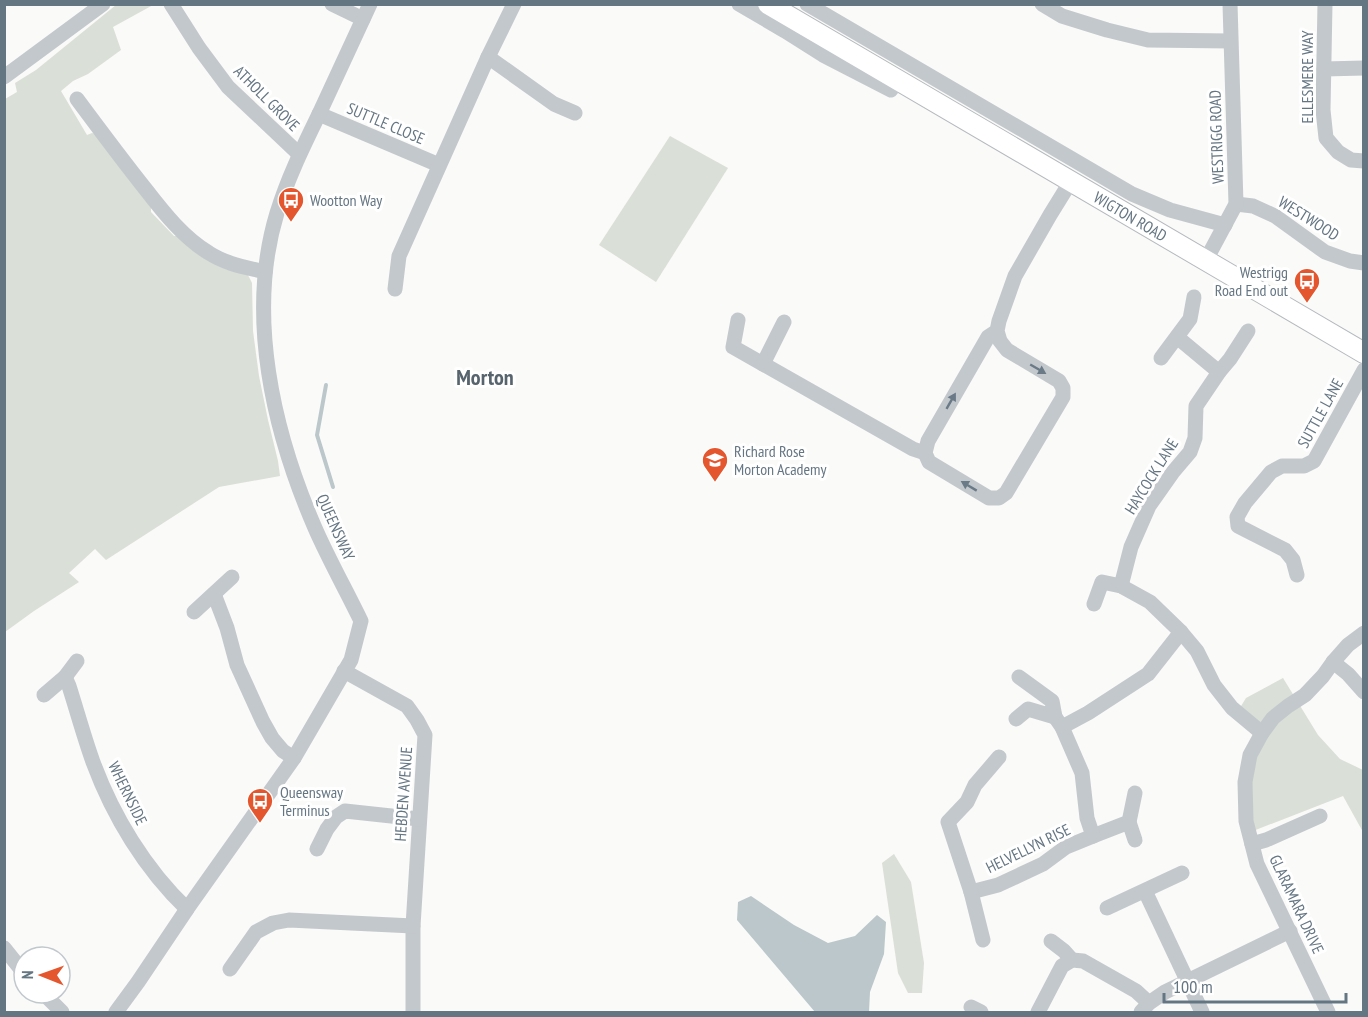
<svg xmlns="http://www.w3.org/2000/svg" width="1368" height="1017" viewBox="0 0 1368 1017" font-family="'PT Sans Narrow',sans-serif">
<rect width="100%" height="100%" fill="#fafaf8"/>
<g fill="#dadfd7">
<polygon points="116,5 153,5 113,27 121,50 88,74 73,81 61,91 87,135 92,133 99,135 151,205 151,212 174,236 179,236 248,275 252,283 253,331 259,376 268,420 278,461 280,476 219,487 106,560 95,549 69,573 79,582 34,611 5,632 5,99 17,92 15,83 36,70"/>
<polygon points="670,136 728,168 656,282 599,245"/>
<polygon points="1283,678 1318,735 1340,759 1363,770 1363,832 1343,796 1253,831 1248,783 1265,733 1238,711 1246,698"/>
<polygon points="894,854 911,882 924,963 922,993 908,993 898,973 882,863"/>
</g>
<polygon fill="#bbc7cb" points="751,896 794,925 828,943 855,936 877,915 886,922 884,954 870,992 869,1012 815,1012 737,920 738,902"/>
<g fill="none" stroke-linecap="round" stroke-linejoin="round">
<polyline stroke="#bbc7cb" stroke-width="4" points="326,385 317,435 333,487"/>
<g stroke="#b5babe" stroke-width="22">
<g id="major">
<path id="s1" d="M768 4 1364 353"/>
</g>
</g>
<g stroke="#c3c8cc" stroke-width="15">
<polyline points="171,4 199,48 228,87 299,154"/>
<polyline points="332,4 363,19"/>
<polyline points="739,4 785,31 823,55 891,90 897,80"/>
<polyline points="807,4 1132,194 1170,210 1225,225"/>
<polyline points="1042,4 1062,16 1107,30 1148,40 1230,41"/>
<polyline points="1325,4 1323,110 1326,138 1338,152 1351,160 1364,161"/>
<polyline points="488,57 554,104 575,113"/>
<polyline points="1324,69 1364,68"/>
<polyline points="4,77 103,4"/>
<path d="M77 99C100 130 123 161 147 191 164 213 184 238 209 253 226 264 245 267 265 272"/>
<polyline points="319,114 439,165"/>
<polyline points="1236,204 1253,206 1275,216 1325,252 1350,261 1364,263"/>
<polyline points="1206,260 1236,204 1230,4"/>
<polyline points="395,289 399,256 488,57 514,4"/>
<polyline points="738,320 733,347 913,449 925,453"/>
<polyline points="997,331 988,337 928,441 925,453 929,462 989,498 999,498 1006,493 1063,397 1063,388 1059,381 1007,350 1000,341 997,331 999,321 1015,276 1050,215 1071,181"/>
<polyline points="1161,358 1190,319 1194,297"/>
<polyline points="763,364 784,322"/>
<polyline points="1219,372 1230,359 1248,331"/>
<polyline points="1297,575 1293,560 1285,550 1238,526 1237,517 1245,503 1271,472 1282,466 1304,466 1314,461 1364,370"/>
<polyline points="1121,586 1131,547 1149,506 1173,472 1190,452 1195,438 1196,406 1219,372 1177,337"/>
<polyline points="214,594 227,628 237,665 263,722 272,738 283,751 294,758"/>
<polyline points="1094,604 1102,582 1121,586 1150,602 1181,632 1197,651 1214,685 1232,708 1262,733"/>
<polyline points="194,612 232,577"/>
<polyline points="1333,662 1348,674 1364,692"/>
<polyline points="344,671 407,706 417,720 425,735 413,926 413,1012"/>
<path d="M65 677 69 686C77 711 84 737 93 762 113 816 145 869 187 909"/>
<polyline points="44,695 65,677 77,661"/>
<polyline points="1016,719 1028,709 1055,717 1052,701 1019,677"/>
<polyline points="1062,727 1088,713 1148,674 1181,632"/>
<polyline points="1129,822 1135,840"/>
<polyline points="1093,836 1129,822 1135,793"/>
<polyline points="1252,844 1266,840 1320,816"/>
<polyline points="317,849 327,829 336,817 345,811 419,819"/>
<polyline points="1145,891 1202,1012"/>
<polyline points="971,892 998,885 1043,864 1066,847 1093,836 1087,818 1082,773 1062,727 1055,717"/>
<polyline points="1107,908 1182,873"/>
<polyline points="983,940 971,892 948,822 967,802 975,785 999,757"/>
<polyline points="1051,941 1064,951 1072,960"/>
<polyline points="4,948 24,973"/>
<polyline points="230,969 256,932 273,923 289,920 413,926"/>
<polyline points="43,993 62,1012"/>
<polyline points="971,1007 981,1012"/>
<path d="M116 1012 138 982 187 909 294 758 351 660 361 621C346 590 329 560 315 528 273 431 246 315 277 213 288 177 304 145 320 112 337 76 353 40 370 4"/>
<polyline points="1038,1012 1062,966 1072,960 1083,961 1136,991 1149,1003"/>
<polyline points="1141,1012 1149,1003 1165,992 1290,931"/>
<polyline points="1328,1012 1257,864 1246,821 1245,782 1250,755 1262,733 1273,718 1288,706 1305,695 1323,676 1333,662 1348,645 1364,633"/>
</g>
<use href="#major" stroke="#fff" stroke-width="20"/>
</g>
<defs><path id="oneway-solid" d="M-6-.8H1V-3.2L6.5 0L1 3.2V.8H-6Z" transform="scale(1.5)"/></defs>
<g fill="#6a7a87">
<use href="#oneway-solid" transform="translate(1038 369) rotate(30)"/>
<use href="#oneway-solid" transform="translate(951 401) rotate(-60)"/>
<use href="#oneway-solid" transform="translate(969 486) rotate(-149)"/>
</g>
<defs>
<g id="bus-pin" transform="scale(1.35)"><path d="M0 17L-7.5 6A9.5 9.5 0 1 1 7.5 6Z" fill="#e4572e" stroke="#fff"/><path d="M-5-6H5V4H4V6H2V4H-2V6H-4V4H-5ZM-3.5-4V0h7V-4ZM-3.5 1.2v1.5H-2V1.2ZM2 1.2v1.5H3.5V1.2Z" fill="#fff"/></g>
<g id="school-pin" transform="scale(1.35)"><path d="M0 17L-7.5 6A9.5 9.5 0 1 1 7.5 6Z" fill="#e4572e" stroke="#fff"/><path d="M0-5L7-2L0 1L-7-2ZM-4 1L0 2.5L4 1V4Q0 6-4 4Z" fill="#fff"/></g>
</defs>
<g fill-rule="evenodd">
<use href="#bus-pin" x="291" y="200"/>
<use href="#bus-pin" x="1307" y="281"/>
<use href="#school-pin" x="715" y="460"/>
<use href="#bus-pin" x="260" y="801"/>
</g>
<g text-anchor="middle" stroke-width="6" stroke-linejoin="round" paint-order="stroke">
<g font-size="16" fill="#657683" stroke="#fff">
<text transform="translate(1307 77) rotate(-90)" y="6">ELLESMERE WAY</text>
<text transform="translate(267 98) rotate(45)" y="6">ATHOLL GROVE</text>
<text transform="translate(386 123) rotate(23)" y="6">SUTTLE CLOSE</text>
<text transform="translate(1216 137) rotate(-92)" y="6">WESTRIGG ROAD</text>
<text dy="6" stroke="none"><textPath href="#s1" startOffset="420">WIGTON ROAD</textPath></text>
<text transform="translate(1309 218) rotate(32)" y="6">WESTWOOD</text>
<text transform="translate(1320 413) rotate(-61)" y="6">SUTTLE LANE</text>
<text transform="translate(1151 476) rotate(-58)" y="6">HAYCOCK LANE</text>
<text transform="translate(336 527) rotate(66)" y="6">QUEENSWAY</text>
<text transform="translate(128 793) rotate(64)" y="6">WHERNSIDE</text>
<text transform="translate(403 794) rotate(-86)" y="6">HEBDEN AVENUE</text>
<text transform="translate(1028 848) rotate(-26)" y="6">HELVELLYN RISE</text>
<text transform="translate(1297 904) rotate(65)" y="6">GLARAMARA DRIVE</text>
</g>
<g font-size="16" fill="#657683" stroke="#fff" text-anchor="start">
<text x="310" y="206">Wootton Way</text>
<text x="1288" y="278" text-anchor="end">Westrigg<tspan x="1288" dy="18">Road End out</tspan></text>
<text x="734" y="457">Richard Rose<tspan x="734" dy="18">Morton Academy</tspan></text>
<text x="280" y="798">Queensway<tspan x="280" dy="18">Terminus</tspan></text>
</g>
<g font-size="22" font-weight="bold" fill="#57646e" stroke="#fff">
<text x="485" y="385">Morton</text>
</g>
</g>
<rect width="1368" height="1017" fill="none" stroke="#657683" stroke-width="12"/>
<g transform="translate(42 975) rotate(271)"><circle r="28" fill="#ffffff" stroke="#c1c8cd" stroke-width="1.5"/>
<path d="M0-4.5L10 22L0 15L-10 22Z" fill="#e4572e"/>
<text y="-9" font-size="16" font-weight="bold" text-anchor="middle" fill="#657683">N</text>
</g>
<path d="M1164 993v9h182v-9" fill="none" stroke="#657683" stroke-width="3"/>
<text x="1173" y="993" font-size="18" fill="#657683" stroke="#ffffff" stroke-width="4.5" paint-order="stroke">100 m</text>
</svg>
